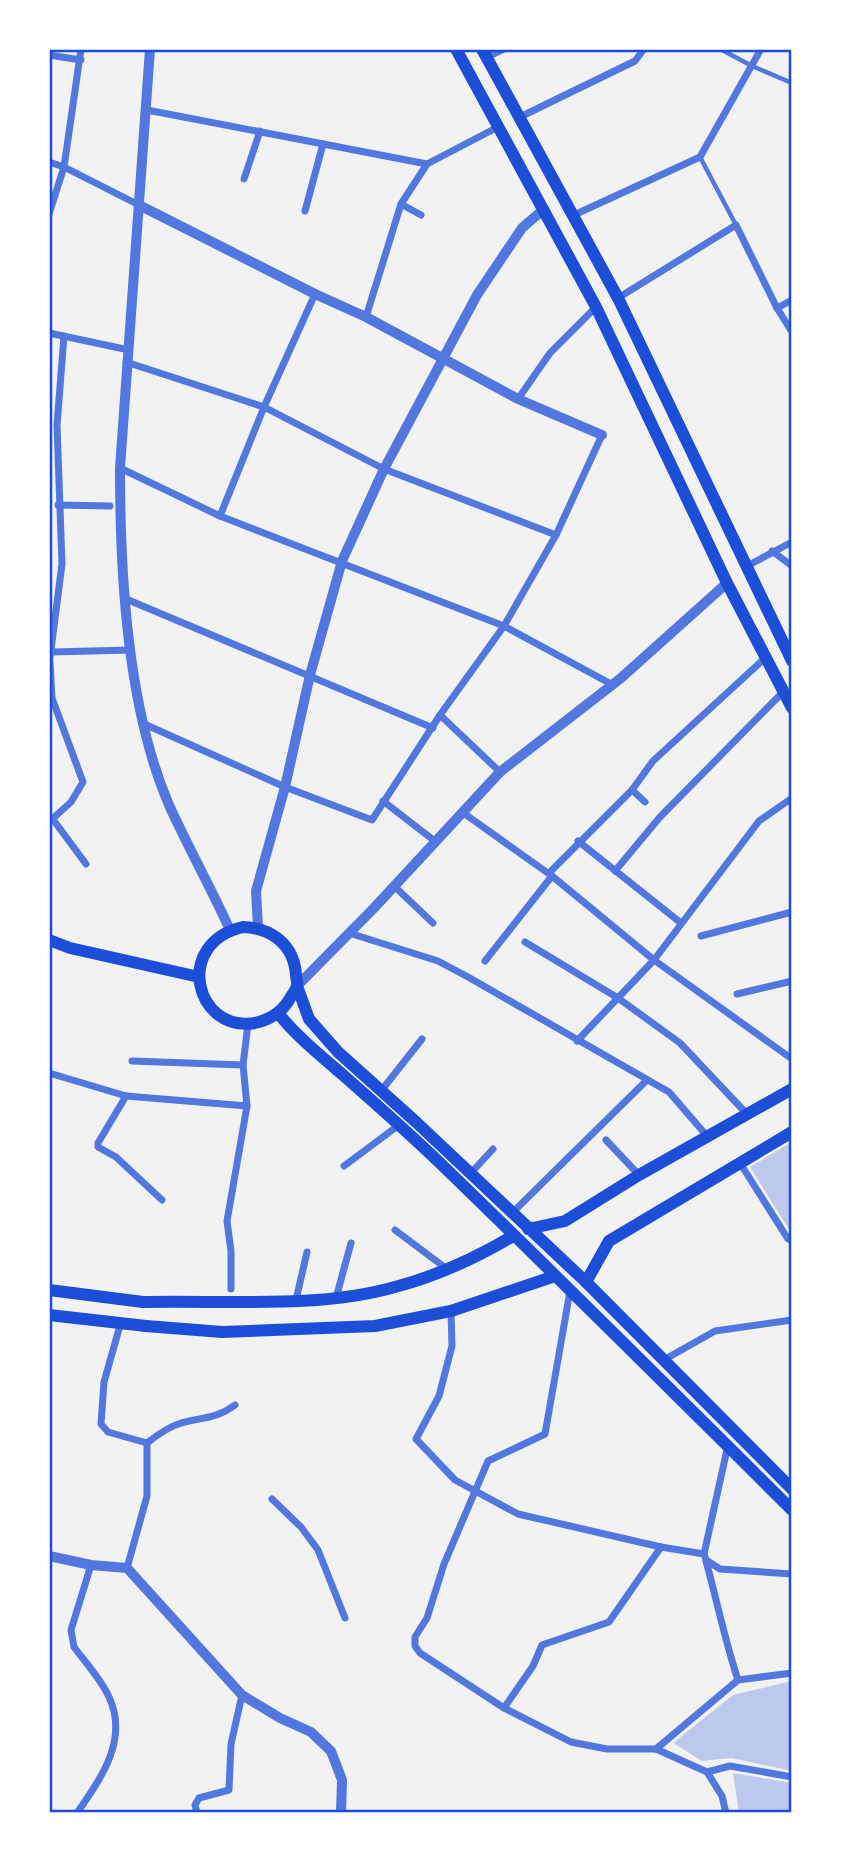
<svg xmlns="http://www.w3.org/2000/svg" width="841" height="1862" viewBox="0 0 841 1862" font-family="Karla,sans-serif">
<rect width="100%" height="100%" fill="#f2f2f2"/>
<g fill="#bdc9ec">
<polygon points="792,1142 792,1234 750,1167"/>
<polygon points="792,1681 792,1771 731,1758 702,1761 673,1743 733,1695"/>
<polygon points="733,1773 792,1783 792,1813 739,1813"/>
</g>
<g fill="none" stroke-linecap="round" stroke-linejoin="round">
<g stroke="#5277de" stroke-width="4.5">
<polyline points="720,49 752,66 792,83"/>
<polyline points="700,157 736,225"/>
</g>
<g stroke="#5277de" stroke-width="7">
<polyline points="49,55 81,60"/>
<polyline points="487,57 504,49"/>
<polyline points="147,110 427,164 498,127"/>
<polyline points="520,117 635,61 644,49"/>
<polyline points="49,162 64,167 139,205"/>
<polyline points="244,179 260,131"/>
<polyline points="401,204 421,215"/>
<polyline points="305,211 323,144"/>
<polyline points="49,214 64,167 81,49"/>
<polyline points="574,215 700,157 761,49"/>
<polyline points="618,298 736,225 777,308 792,332"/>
<polyline points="777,308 792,300"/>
<polyline points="366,317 401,204 427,164"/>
<polyline points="49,333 129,350"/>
<polyline points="126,362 264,407 384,469 556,535"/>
<polyline points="518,399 550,353 596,307"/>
<polyline points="120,468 220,516 504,626 613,685"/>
<polyline points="58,505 110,506"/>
<polyline points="220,516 264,407 315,294"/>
<polyline points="772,551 792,566"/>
<polyline points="747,566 792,542"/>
<polyline points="126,599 433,728"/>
<polyline points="52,652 130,650"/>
<polyline points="49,665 62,564 57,425 64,336"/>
<polyline points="440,715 500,772"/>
<polyline points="142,723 285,787 372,820 440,715 504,626 556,535 602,435"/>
<polyline points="632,790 645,802"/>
<polyline points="383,801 436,842"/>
<polyline points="462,812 552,876 654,960 792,1059"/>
<polyline points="52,818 86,864"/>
<polyline points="49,822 71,802 83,782 52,698 50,662"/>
<polyline points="578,841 681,923"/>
<polyline points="615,871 660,817 784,691"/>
<polyline points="549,873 632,790 653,761 765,658"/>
<polyline points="394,886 433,923"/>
<polyline points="349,933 438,961 468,977 669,1092 707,1136"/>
<polyline points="701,936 792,912"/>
<polyline points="525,942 618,998 680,1043 747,1114"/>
<polyline points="485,961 552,876"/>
<polyline points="737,994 792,981"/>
<polyline points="577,1041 654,960 759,821 792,798"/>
<polyline points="132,1061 243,1065"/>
<polyline points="49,1073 126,1096 247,1106"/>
<polyline points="381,1091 422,1039"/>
<polyline points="126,1096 98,1143 98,1147 116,1157 162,1200"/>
<polyline points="606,1140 639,1175"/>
<polyline points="740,1163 788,1239 792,1240"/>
<polyline points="344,1166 399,1125"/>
<polyline points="470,1174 493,1149"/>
<polyline points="512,1213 647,1080"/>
<polyline points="395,1230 447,1269"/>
<polyline points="231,1289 231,1251 227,1221 247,1106 243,1065 248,1024"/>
<polyline points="570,1291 545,1434 488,1461 444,1564 427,1618 415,1637 415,1646 420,1653 504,1708 571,1742 607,1749 656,1749 707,1772 722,1796 726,1813"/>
<polyline points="336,1298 351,1243"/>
<polyline points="296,1300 307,1252"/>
<polyline points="451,1311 452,1346 439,1396 416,1439 455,1480 518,1514 661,1547 704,1554 706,1560 720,1569 792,1574"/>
<polyline points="121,1322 104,1382 101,1424 108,1432 147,1443 147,1496 127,1568"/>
<polyline points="665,1362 669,1357 715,1331 792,1320"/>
<path d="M147 1443C157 1435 168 1427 181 1423 203 1417 216 1419 235 1405"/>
<polyline points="272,1499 301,1527 318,1550 345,1618"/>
<polyline points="704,1554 728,1445"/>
<path d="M706 1561C717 1601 725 1641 738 1680"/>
<polyline points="504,1708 533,1666 542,1645 609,1622 661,1547"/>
<polyline points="656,1749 738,1680 792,1673"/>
<polyline points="707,1772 730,1766 792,1777"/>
<path d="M77 1813C101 1778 129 1740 109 1697 101 1679 85 1662 74 1647L71 1630 91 1565"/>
<polyline points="197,1813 195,1805 199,1798 229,1790 231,1744 242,1695"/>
</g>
<g stroke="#5277de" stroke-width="10">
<path d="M150 49 120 468C120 574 127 707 169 805 188 847 211 888 230 930"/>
<polyline points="139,205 315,294 366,317 518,399 602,435"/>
<polyline points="258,928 256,891 285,787 310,675 342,561 384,469 477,295 522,228 544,209"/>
<polyline points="297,986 374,908 500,772 621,678 727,583"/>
<polyline points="49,1556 91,1565 127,1568 242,1695 280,1718 311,1732 331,1751 342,1780 341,1813"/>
</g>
<g stroke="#1d4ed8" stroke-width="12">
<polyline points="456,49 596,307 727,583 792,708"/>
<polyline points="482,49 618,298 792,661"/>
<path d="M243 927C272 928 294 945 296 975 296 979 298 982 297 986 296 990 291 996 289 1000 281 1013 269 1020 255 1023 195 1033 173 943 243 927Z"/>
<polyline points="49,940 70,948 199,977"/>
<polyline points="297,986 309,1019 338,1052 416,1122 586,1282 792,1489"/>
<path d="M278 1013C297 1037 320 1055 343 1075 376 1104 409 1133 441 1164 559 1278 675 1394 792 1510"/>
<polyline points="528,1229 565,1221 639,1175 792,1089"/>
<polyline points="586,1282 609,1241 792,1132"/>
<path d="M143 1302C223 1300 318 1309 395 1287 437 1276 476 1258 513 1236"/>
<polyline points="146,1326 222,1332 375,1326 451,1311 555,1276"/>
</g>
<g stroke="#1d4ed8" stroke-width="12">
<polyline points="49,1290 143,1302"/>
<polyline points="49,1315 146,1326"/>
</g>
</g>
<rect width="841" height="1862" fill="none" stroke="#ffffff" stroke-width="102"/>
<rect x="51" y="51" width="739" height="1760" fill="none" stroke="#1d4ed8" stroke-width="2.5"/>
</svg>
